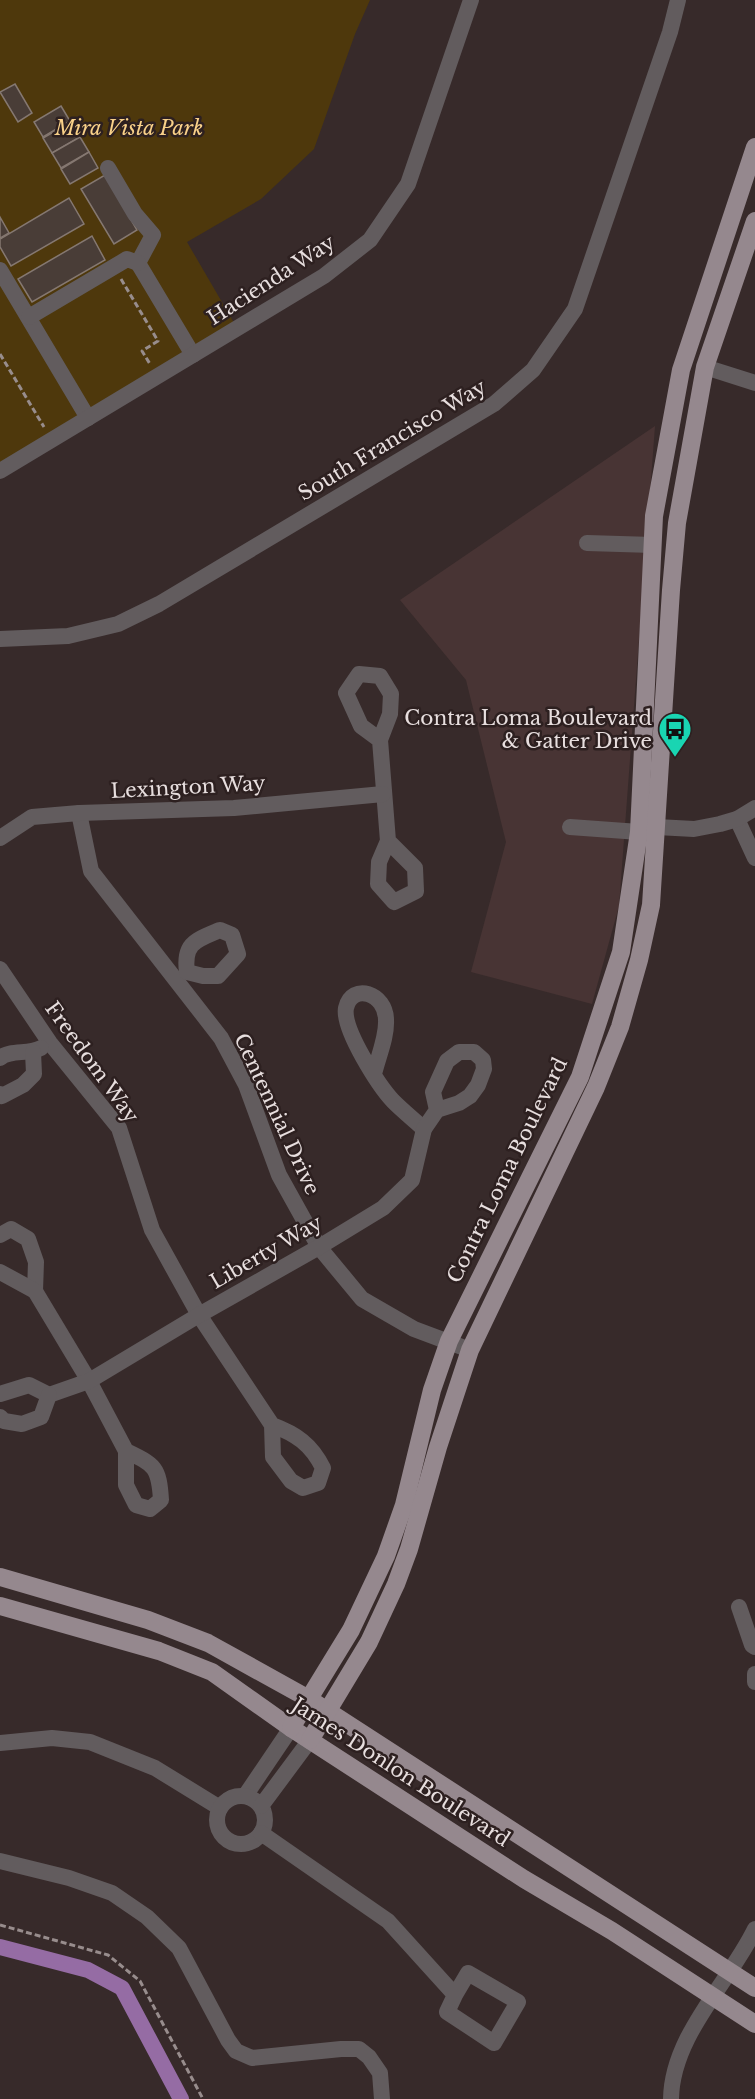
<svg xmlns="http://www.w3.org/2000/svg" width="755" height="2099" viewBox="0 0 755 2099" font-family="'Libre Baskerville',serif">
<rect width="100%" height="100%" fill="#372a2a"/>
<polygon fill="#483434" points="655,426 619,906 592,1004 471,972 506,842 466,680 400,600"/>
<polygon fill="#4e380c" points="0,0 370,0 355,34 314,149 261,199 187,242 237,328 0,471"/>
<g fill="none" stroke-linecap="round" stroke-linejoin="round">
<polyline stroke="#956ca4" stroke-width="16" points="0,1947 88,1970 122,1988 181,2099"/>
</g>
<g fill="#493d37" stroke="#857871" stroke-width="1.5">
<polygon points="15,84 32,113 18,122 0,92"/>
<polygon points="61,106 70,121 43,137 34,122"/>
<polygon points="71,122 80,137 52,153 43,138"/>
<polygon points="80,137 89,152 61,168 52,153"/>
<polygon points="89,152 98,168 70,184 61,169"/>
<polygon points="105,175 137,230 114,244 81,189"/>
<polygon points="69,198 84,224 11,266 0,247 0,239"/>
<polygon points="0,217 9,233 0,238"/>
<polygon points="92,236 105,260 32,302 18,279"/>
</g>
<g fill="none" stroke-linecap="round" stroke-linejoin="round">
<g stroke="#988d8d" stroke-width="3" stroke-dasharray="6 3" stroke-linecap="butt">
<polyline points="121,279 158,341 142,351 150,364"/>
<polyline points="0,354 44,427"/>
<polyline points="0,1925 108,1955 140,1981 203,2099"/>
</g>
<g stroke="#625c5e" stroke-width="16">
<polyline points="108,168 135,214 153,235 138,263 193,355"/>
<polyline points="0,270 88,418"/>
<polyline points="29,317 127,259 138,263"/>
<polyline points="705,367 755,383"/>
<polyline points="0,471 324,276 370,240 408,184 471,0"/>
<polyline points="587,543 653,545"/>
<polyline points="0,639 68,636 118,624 159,604 494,404 533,370 575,309 670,32 678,0"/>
<polyline points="380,740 361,726 346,693 359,674 380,676 391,694 390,714 380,740 388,841 379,862 378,884 394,902 416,891 415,868 388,841"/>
<polyline points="79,813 91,871 221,1038 246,1085 279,1175 319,1247 362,1299 414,1329 470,1350"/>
<polyline points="737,819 755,858"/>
<polyline points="570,827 639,832 657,827 694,829 720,824 737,819 755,808"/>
<polyline points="0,838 32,817 79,813 234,808 383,794"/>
<path d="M220 930 232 935 238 954 218 976H203L187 972C183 943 196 940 220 930Z"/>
<path d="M0 969 50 1043 119 1128 152 1230 199 1315 272 1425 273 1457 291 1481 303 1488 318 1483 323 1468C311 1444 296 1434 272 1425"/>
<path d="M0 1058C11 1049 28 1055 41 1048"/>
<path d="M374 1074C378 1057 387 1037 386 1020 386 993 352 982 346 1008 342 1029 379 1086 393 1101 403 1111 414 1120 424 1129"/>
<polyline points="0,1094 2,1096 23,1085 34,1074 33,1052"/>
<polyline points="0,1235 11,1229 28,1239 36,1262 35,1291"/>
<path d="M0 1272 35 1291 89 1381 126 1451V1485L136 1505 150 1509 161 1500C159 1467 155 1465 126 1451"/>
<polyline points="0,1394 29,1385 49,1395 89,1381 199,1315 319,1247 383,1208 412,1180 424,1129 437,1110 459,1103 470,1096 478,1085 484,1069 483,1060 474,1052 459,1052 447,1061 433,1092 437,1110"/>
<polyline points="0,1417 4,1421 22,1424 41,1417 49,1395"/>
<polyline points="739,1607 752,1645 755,1647"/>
<polyline points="755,1674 755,1682"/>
<polyline points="0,1743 52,1738 90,1742 155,1768 220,1808"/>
<polyline points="245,1796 291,1728"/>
<circle cx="241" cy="1820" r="24"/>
<polyline points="261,1806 310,1740"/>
<polyline points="261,1833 388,1921 455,1995 447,2012 494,2043 518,2002 468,1973 455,1995"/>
<polyline points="0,1861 69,1878 112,1893 147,1917 179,1948 228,2040 236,2051 252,2058 341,2049 359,2049 369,2057 380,2073 382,2099"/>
<path d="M671 2099C672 2035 729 1983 755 1929"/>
</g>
<g stroke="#95888e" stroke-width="18">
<polyline points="0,1577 148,1620 208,1643 309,1699 755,1988"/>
<polyline points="0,1606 159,1651 212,1672 291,1728 524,1879 612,1931 755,2024"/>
<polyline points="291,1728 351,1630 386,1556 404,1505 432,1390 449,1341 580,1077 621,952 639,832 654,516 681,370 755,147"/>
<polyline points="310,1740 369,1642 396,1584 409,1549 438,1447 470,1350 596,1087 620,1027 639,960 651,905 671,590 677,523 705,367 755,221"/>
</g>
</g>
<defs>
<g id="bus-pin" transform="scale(1.725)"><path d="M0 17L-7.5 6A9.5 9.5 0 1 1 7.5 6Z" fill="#19d5b2" stroke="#2d2020"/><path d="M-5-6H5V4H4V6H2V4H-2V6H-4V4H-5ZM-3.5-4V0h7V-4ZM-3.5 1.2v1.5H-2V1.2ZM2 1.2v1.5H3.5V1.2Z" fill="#111"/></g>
</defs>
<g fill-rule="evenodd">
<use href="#bus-pin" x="675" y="729"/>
</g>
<g text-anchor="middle" stroke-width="5" stroke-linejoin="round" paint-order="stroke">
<g font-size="20" font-style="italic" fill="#f9d189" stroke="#2d2020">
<text x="129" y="135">Mira Vista Park</text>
</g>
<g font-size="20" fill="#e7dede" stroke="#2d2020">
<text transform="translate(271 280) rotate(-33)" y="7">Hacienda Way</text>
<text transform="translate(392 440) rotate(-31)" y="7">South Francisco Way</text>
<text transform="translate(188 787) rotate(-3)" y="7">Lexington Way</text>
<text transform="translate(92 1062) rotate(54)" y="7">Freedom Way</text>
<text transform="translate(277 1114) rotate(65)" y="7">Centennial Drive</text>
<text transform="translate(507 1170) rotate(-64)" y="7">Contra Loma Boulevard</text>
<text transform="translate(266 1252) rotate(-30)" y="7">Liberty Way</text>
<text transform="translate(401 1772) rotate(33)" y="7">James Donlon Boulevard</text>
</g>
<g font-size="20" fill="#e7dede" stroke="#2d2020" text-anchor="end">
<text x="652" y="725">Contra Loma Boulevard<tspan x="652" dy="23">&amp; Gatter Drive</tspan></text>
</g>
</g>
</svg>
